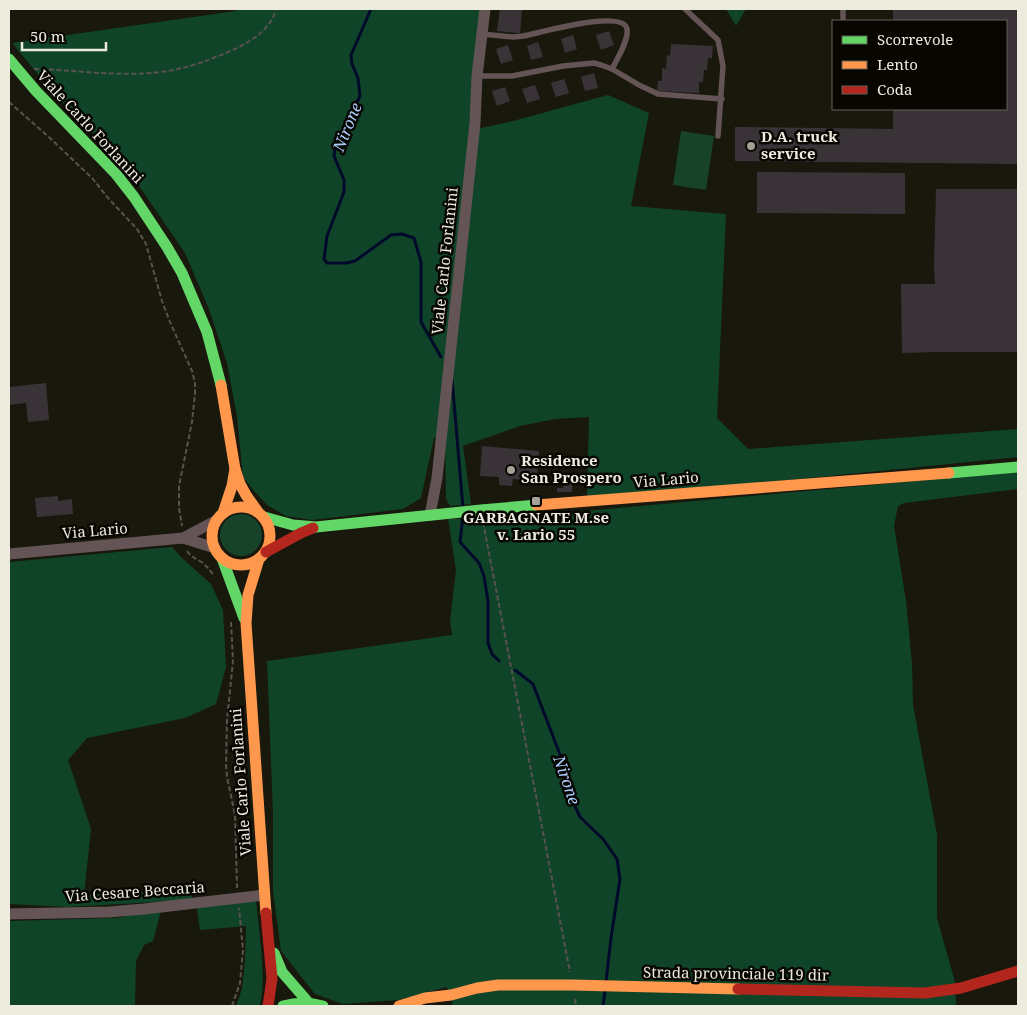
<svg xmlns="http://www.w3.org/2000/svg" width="1027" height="1015" viewBox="0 0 1027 1015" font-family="'Noto Serif',serif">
<rect width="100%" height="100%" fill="#19180d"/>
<g fill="#16432a">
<polygon points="681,131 714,136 706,190 673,185"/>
<circle cx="241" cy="535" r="21"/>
</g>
<g fill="#104428">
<polygon points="236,9 481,9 472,118 481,128 513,121 608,95 649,113 631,206 726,214 717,418 748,449 1018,429 1018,457 689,490 587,496 589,417 555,419 520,426 463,446 471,504 450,506 446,499 445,439 434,438 421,498 403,509 312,520 286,516 267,505 255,492 243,477 237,416 227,363 209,309 185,253 126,167 55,95 12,43 236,11"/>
<polygon points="726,9 746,9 736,26"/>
<polygon points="1018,472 1018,489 904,503 898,506 894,526 906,601 912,664 913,705 937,835 937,918 955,982 956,1006 450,1006 453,1004 447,987 398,1000 343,1004 315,994 281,951 273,891 273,812 267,661 452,635 450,622 456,570 448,519 496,519"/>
<polygon points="172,547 183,559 211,584 223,610 226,667 216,704 185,718 87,738 68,760 91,829 84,895 161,891 192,886 192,900 67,907 9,904 9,562"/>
<path d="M256 900C258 925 268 985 259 1006H236L242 989 245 960 246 926 200 930 197 908Z"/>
<polygon points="161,911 153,941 144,945 136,961 135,1006 9,1006 9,921 115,918"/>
</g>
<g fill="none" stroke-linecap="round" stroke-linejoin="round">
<g stroke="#020a2b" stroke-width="3">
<polyline points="371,9 351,55 352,64 358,78 360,96 335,147 334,156 344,180 344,192 327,236 324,259 327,263 346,263 355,261 391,235 402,234 414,238 421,262 421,322 441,357"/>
<polyline points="452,379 463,508"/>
<polyline points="463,516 460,542 479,563 484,576 488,601 488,643 492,654 499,661"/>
<polyline points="515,670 533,684 567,773 574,804 580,817 603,839 617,859 620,879 611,938 606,982"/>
<polyline points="603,1006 605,991"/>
</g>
</g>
<g fill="#393338">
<polygon points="500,9 522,9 520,33 497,31"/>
<polygon points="893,10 1018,10 1018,164 735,161 735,127 893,129 893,109 1006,109 1006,21 893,21"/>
<polygon points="609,31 614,45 601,50 596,35"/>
<polygon points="573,35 577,49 565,53 561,39"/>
<polygon points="538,42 543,57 531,60 527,46"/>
<polygon points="671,44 713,46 712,58 708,58 707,70 704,70 703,82 699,82 699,93 657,91 658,81 662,81 662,68 666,69 667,55 670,56"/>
<polygon points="508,45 513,60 501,64 496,49"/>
<polygon points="594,73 598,88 585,91 581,77"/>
<polygon points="564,79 569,93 556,97 551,83"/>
<polygon points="535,85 540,99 527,103 522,89"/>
<polygon points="505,87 510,101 497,106 492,91"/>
<polygon points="757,172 905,173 905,214 757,213"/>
<polygon points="936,189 1018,189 1018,352 936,352 902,353 901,284 935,284 934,266"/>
<polygon points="46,383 49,420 28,422 26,403 9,405 9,387"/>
<polygon points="482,446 539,451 537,481 513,479 512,486 499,485 499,477 480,476"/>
<polygon points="563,478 572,478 572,492 557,492 557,488 563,488"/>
<polygon points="58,496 58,501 72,499 73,514 37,517 35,498"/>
</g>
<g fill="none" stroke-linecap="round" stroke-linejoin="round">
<g stroke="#5a524e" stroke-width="2" stroke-dasharray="5 2.5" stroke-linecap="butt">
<path d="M34 69C78 70 124 78 168 71 191 67 212 59 233 50 252 41 271 29 276 9"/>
<polyline points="9,102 50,138 93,179 108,198 137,229 146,244 162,301 170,322 192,371 195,383 195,394 192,422 179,486 179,508 182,526"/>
<polyline points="483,522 570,972"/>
<path d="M187 551C191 557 197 559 203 563 207 567 211 571 214 576"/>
<polyline points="231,622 233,661 227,720 226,765 227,777 235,815 237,888"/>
<polyline points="575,999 576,1006"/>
<polyline points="232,1006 240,983 243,950 239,908"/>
</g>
<g stroke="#645456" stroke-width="5.5">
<polyline points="685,9 718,40 723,66 718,136"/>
<polyline points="843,9 843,21"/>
<path d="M481 34 513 37 523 36C537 34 623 8 627 29 629 40 617 59 612 69"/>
<polyline points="477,76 512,76 563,66 594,63 601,65 612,69 639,85 658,94 722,99"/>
</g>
<g stroke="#645456" stroke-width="11">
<polyline points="430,515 437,478 475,123 477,76 485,9"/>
<polyline points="183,538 215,548"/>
<polyline points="9,554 183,538 217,520"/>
<polyline points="9,914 109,912 144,909 264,895"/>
</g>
<g stroke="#63d668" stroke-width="11">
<polyline points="9,59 36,91 116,174 134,197 167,247 182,273 207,332 221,385"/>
<polyline points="949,473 1018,467"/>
<polyline points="264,517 293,525 316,527 481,510 537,505"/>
<polyline points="222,558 244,618"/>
<polyline points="274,953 282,972 308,1002"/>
<path d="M283 1006C297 1002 309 1002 323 1006"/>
</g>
<g stroke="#ff974d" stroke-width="11">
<polyline points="221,385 235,469 240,484 246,495 258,512"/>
<polyline points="537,505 949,473"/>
<circle cx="241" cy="536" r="29"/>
<polyline points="223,513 232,486 235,469"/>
<polyline points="259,559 248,595 246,623 266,913"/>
<polyline points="399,1006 425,998 451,995 477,988 498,985 572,985 738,989"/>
</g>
<g stroke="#b3261e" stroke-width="11">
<polyline points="266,552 301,533 313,528"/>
<polyline points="266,913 272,979 268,1006"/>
<polyline points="738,989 925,993 961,988 1018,971"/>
</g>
</g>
<g fill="#a3a095" stroke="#070601" stroke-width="2">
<circle cx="751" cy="146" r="5"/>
<circle cx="511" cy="470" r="5"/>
<rect x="531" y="496" width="10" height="10" rx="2.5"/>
</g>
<g text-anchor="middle" stroke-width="5" stroke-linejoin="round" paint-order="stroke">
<g font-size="15" fill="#edeade" stroke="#070601">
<text transform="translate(90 127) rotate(47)" y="5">Viale Carlo Forlanini</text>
<text transform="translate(445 261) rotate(-84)" y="5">Viale Carlo Forlanini</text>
<text transform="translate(666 480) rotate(-5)" y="5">Via Lario</text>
<text transform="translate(95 531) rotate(-5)" y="5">Via Lario</text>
<text transform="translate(241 782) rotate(-94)" y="5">Viale Carlo Forlanini</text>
<text transform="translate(135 892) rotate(-4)" y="5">Via Cesare Beccaria</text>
<text transform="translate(736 974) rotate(1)" y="5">Strada provinciale 119 dir</text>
</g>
<g font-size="15" font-weight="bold" fill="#edeade" stroke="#070601" text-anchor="start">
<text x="761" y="142">D.A. truck<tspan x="761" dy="17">service</tspan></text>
<text x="521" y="466">Residence<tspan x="521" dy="17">San Prospero</tspan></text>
<text x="536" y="523" text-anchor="middle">GARBAGNATE M.se<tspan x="536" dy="17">v. Lario 55</tspan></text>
</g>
<g font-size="16" font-style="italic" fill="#a8cafb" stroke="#070601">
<text transform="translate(347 127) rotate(-68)" y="6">Nirone</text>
<text transform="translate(567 780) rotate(71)" y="6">Nirone</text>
</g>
</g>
<rect width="1027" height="1015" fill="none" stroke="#edeade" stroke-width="20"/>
<rect x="832" y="20" width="175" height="90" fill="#070601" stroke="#636159"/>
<rect x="842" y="36" width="25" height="8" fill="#63d668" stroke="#636159"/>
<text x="877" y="45" font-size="15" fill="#edeade">Scorrevole</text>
<rect x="842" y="61" width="25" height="8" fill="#ff974d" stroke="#636159"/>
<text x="877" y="70" font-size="15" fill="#edeade">Lento</text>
<rect x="842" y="86" width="25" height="8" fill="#b3261e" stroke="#636159"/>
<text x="877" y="95" font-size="15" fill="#edeade">Coda</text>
<path d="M22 42v8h84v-8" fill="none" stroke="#edeade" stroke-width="2.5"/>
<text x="30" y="42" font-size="15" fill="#edeade" stroke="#070601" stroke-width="4" paint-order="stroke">50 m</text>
</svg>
